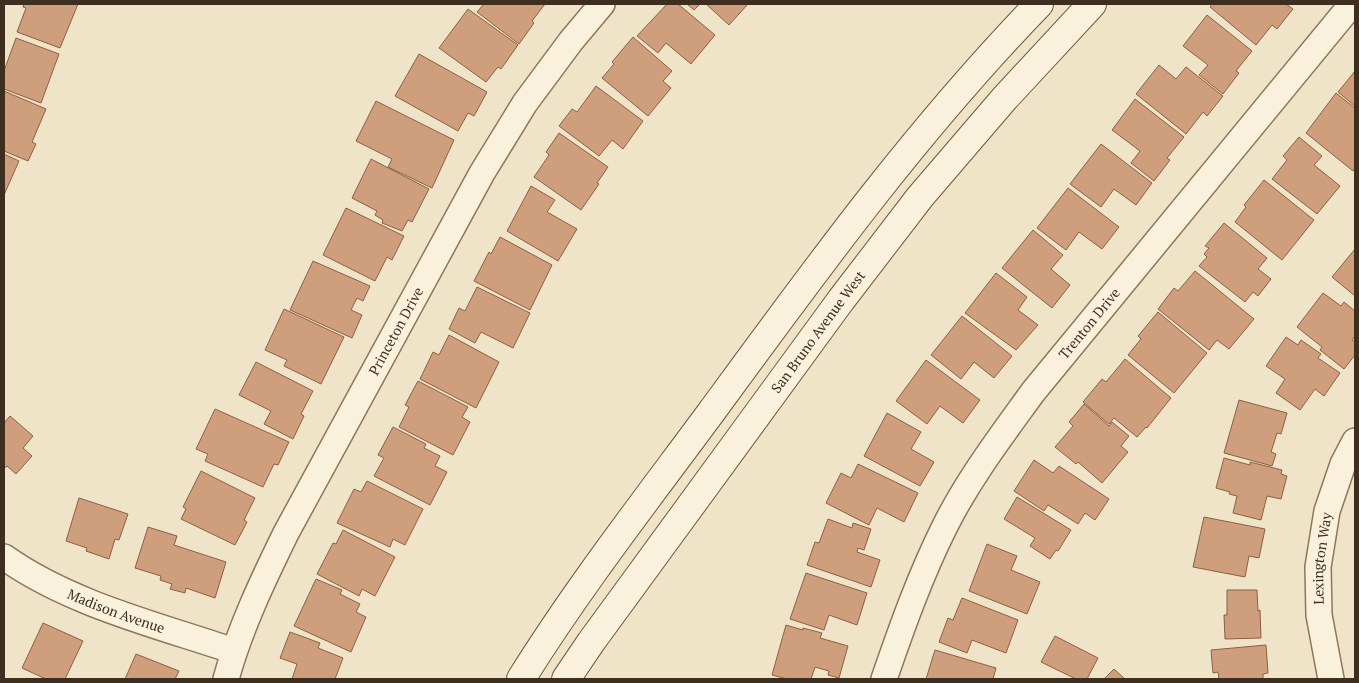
<svg xmlns="http://www.w3.org/2000/svg" width="1359" height="683" viewBox="0 0 1359 683" font-family="'PT Serif',serif">
<rect width="100%" height="100%" fill="#f0e4c8"/>
<g fill="#cf9f7d" stroke="#8d5f41">
<polygon points="24,4 78,4 60,48 17,32 26,8 23,7"/>
<polygon points="481,4 545,4 532,21 534,23 519,44 477,12 483,5"/>
<polygon points="667,4 678,4 715,35 691,64 666,43 658,53 637,36"/>
<polygon points="687,4 700,4 694,10"/>
<polygon points="706,4 748,4 729,25"/>
<polygon points="1212,4 1286,4 1293,9 1277,29 1272,25 1256,45 1210,7"/>
<polygon points="468,9 518,45 501,69 498,67 486,82 439,48"/>
<polygon points="1207,15 1252,51 1236,71 1239,73 1223,94 1199,75 1208,65 1183,46"/>
<polygon points="633,37 672,71 663,81 671,88 648,116 602,78 614,64 612,62"/>
<polygon points="16,38 59,54 41,103 4,89 4,71"/>
<polygon points="419,54 487,92 474,116 468,113 458,131 395,96"/>
<polygon points="1159,65 1176,79 1186,67 1223,96 1207,116 1203,112 1186,134 1136,94"/>
<polygon points="1355,71 1355,106 1338,92"/>
<polygon points="596,86 643,121 623,149 612,140 599,156 559,126 572,109 577,112"/>
<polygon points="4,91 46,109 32,142 36,144 28,161 4,151"/>
<polygon points="1336,93 1355,108 1355,168 1353,171 1306,133"/>
<polygon points="1135,99 1184,137 1167,158 1170,160 1154,181 1131,163 1140,151 1112,130"/>
<polygon points="376,101 454,140 432,188 388,167 392,159 356,141"/>
<polygon points="559,133 608,167 597,183 599,184 581,210 534,177 549,155 546,152"/>
<polygon points="1299,137 1322,156 1314,165 1340,186 1317,214 1272,179 1287,160 1283,156"/>
<polygon points="1101,144 1152,183 1136,205 1114,189 1101,207 1070,184"/>
<polygon points="4,154 19,161 4,195"/>
<polygon points="371,159 429,189 412,222 408,220 402,231 382,223 383,220 375,215 377,211 352,198"/>
<polygon points="1264,180 1314,220 1282,260 1235,222 1246,207 1244,205"/>
<polygon points="531,186 555,200 547,212 577,229 558,261 507,231"/>
<polygon points="1068,188 1119,227 1102,249 1079,232 1066,250 1037,228"/>
<polygon points="346,208 404,236 392,260 387,257 375,281 323,255"/>
<polygon points="1224,223 1267,258 1258,269 1271,279 1258,296 1253,292 1245,302 1199,266 1207,257 1204,254 1209,248 1205,246"/>
<polygon points="1033,230 1063,255 1051,269 1070,285 1052,308 1002,268"/>
<polygon points="500,237 552,265 530,310 474,281 489,252 491,254"/>
<polygon points="1355,249 1355,296 1332,277"/>
<polygon points="313,261 370,286 363,301 357,298 351,310 362,315 352,338 290,310"/>
<polygon points="1195,271 1254,319 1229,349 1217,340 1209,350 1158,309 1174,288 1178,291"/>
<polygon points="996,273 1027,297 1018,310 1038,325 1016,350 965,313"/>
<polygon points="477,287 530,313 513,348 481,332 475,343 449,329 459,308 465,311"/>
<polygon points="1323,293 1341,306 1344,302 1355,311 1355,336 1352,340 1355,342 1355,355 1344,369 1320,350 1322,347 1297,327"/>
<polygon points="284,309 344,337 321,384 284,366 287,360 265,350"/>
<polygon points="1158,312 1207,353 1174,393 1128,355 1141,339 1138,336"/>
<polygon points="962,316 1012,356 994,378 974,362 961,379 931,355"/>
<polygon points="449,335 499,362 476,408 420,379 433,352 439,355"/>
<polygon points="1286,337 1298,345 1301,340 1321,354 1318,358 1340,373 1324,396 1315,389 1300,410 1276,393 1285,379 1266,366"/>
<polygon points="1125,359 1171,398 1147,428 1146,427 1137,437 1114,418 1109,424 1083,402 1102,379 1106,382"/>
<polygon points="926,360 980,400 963,423 940,406 927,424 896,401"/>
<polygon points="256,362 313,391 301,414 304,416 293,439 264,424 271,411 239,395"/>
<polygon points="418,381 468,407 462,417 470,422 453,455 399,427 409,407 405,405"/>
<polygon points="1239,400 1287,413 1281,434 1277,433 1271,452 1276,454 1272,466 1224,453"/>
<polygon points="1084,404 1109,426 1112,422 1129,436 1121,446 1128,452 1102,483 1078,462 1076,464 1055,447 1073,426 1069,422"/>
<polygon points="215,409 289,442 278,465 274,464 263,487 205,461 208,454 196,449"/>
<polygon points="887,413 921,432 911,449 934,462 920,486 864,456"/>
<polygon points="10,416 33,436 23,448 32,456 16,474 7,466 4,469 4,423"/>
<polygon points="393,427 426,444 424,448 440,456 435,466 447,472 430,505 374,476 384,458 378,455"/>
<polygon points="1224,458 1250,465 1250,462 1282,470 1281,474 1287,476 1281,499 1267,496 1261,520 1233,513 1237,496 1229,494 1230,492 1216,488"/>
<polygon points="1034,460 1053,473 1059,466 1109,499 1095,520 1085,513 1078,524 1048,505 1044,511 1014,491"/>
<polygon points="858,464 918,493 904,522 877,508 869,525 826,503 841,473 851,478"/>
<polygon points="201,471 255,498 244,520 247,522 235,545 181,519 186,509 183,507"/>
<polygon points="367,481 423,509 405,545 393,539 390,547 337,523 354,489 361,492"/>
<polygon points="1017,497 1071,530 1058,551 1056,550 1050,559 1030,546 1035,538 1004,519"/>
<polygon points="79,498 128,514 119,540 115,539 109,559 86,551 87,548 66,541"/>
<polygon points="1204,517 1265,529 1259,558 1249,556 1245,577 1193,567"/>
<polygon points="828,519 852,528 853,523 871,529 864,550 858,548 857,552 880,560 871,587 807,565 815,542 819,543"/>
<polygon points="148,527 177,536 174,545 226,562 215,598 186,588 185,593 170,589 172,584 160,580 161,576 135,568"/>
<polygon points="343,530 395,557 375,596 362,589 359,596 317,574 333,543 336,544"/>
<polygon points="987,544 1017,556 1011,570 1040,582 1027,614 969,591"/>
<polygon points="806,573 867,593 857,625 829,615 824,630 790,619"/>
<polygon points="316,579 342,590 340,594 360,604 356,612 366,617 351,652 294,626"/>
<polygon points="1227,590 1257,590 1258,611 1260,610 1261,638 1225,639 1224,615 1227,615"/>
<polygon points="962,598 1018,620 1006,653 972,640 967,653 939,642 948,618 953,620"/>
<polygon points="43,623 83,641 65,679 46,679 22,668"/>
<polygon points="786,625 803,630 803,628 822,633 820,638 848,646 839,678 828,675 829,671 815,667 811,679 787,679 772,675"/>
<polygon points="290,632 320,643 318,648 343,658 335,679 292,679 297,664 280,658"/>
<polygon points="1055,636 1098,658 1087,679 1076,679 1041,662"/>
<polygon points="1266,645 1268,673 1263,674 1263,679 1219,679 1218,672 1213,673 1211,650"/>
<polygon points="935,650 996,668 993,679 926,679"/>
<polygon points="136,654 179,671 175,679 125,679"/>
<polygon points="1114,669 1125,679 1104,679"/>
</g>
<g fill="none" stroke-linecap="round" stroke-linejoin="round">
<g stroke="#8d765c" stroke-width="28">
<g id="minor">
<path id="s1" d="M4 557C70 604 157 625 234 651"/>
<path id="s2" d="M226 679C240 628 263 580 286 533L482 173 525 103 571 41 602 4"/>
<path id="s3" d="M884 679C902 627 920 576 945 526 969 478 1002 435 1033 392L1352 4"/>
<path id="s4" d="M1331 679 1319 615 1318 567 1327 511 1343 464 1355 441"/>
</g>
</g>
<g stroke="#6f573f" stroke-width="30">
<g id="secondary">
<path d="M521 679C579 586 647 499 712 411 816 269 916 131 1039 4"/>
<path id="s5" d="M566 679 591 642 841 300 920 197 1004 99 1092 4"/>
</g>
</g>
<use href="#minor" stroke="#faf1dc" stroke-width="25"/>
<use href="#secondary" stroke="#faf1dc" stroke-width="28"/>
</g>
<g text-anchor="middle" stroke-width="4" stroke-linejoin="round" paint-order="stroke">
<g font-size="14" fill="#3d2e20" stroke="#f7eed8">
<text dy="5" stroke="none"><textPath href="#s3" startOffset="414">Trenton Drive</textPath></text>
<text dy="5" stroke="none"><textPath href="#s2" startOffset="388">Princeton Drive</textPath></text>
<text dy="5" stroke="none"><textPath href="#s5" startOffset="429">San Bruno Avenue West</textPath></text>
<text dy="5" stroke="none"><textPath href="#s4" startOffset="122">Lexington Way</textPath></text>
<text dy="5" stroke="none"><textPath href="#s1" startOffset="125">Madison Avenue</textPath></text>
</g>
</g>
<rect width="1359" height="683" fill="none" stroke="#3d2e20" stroke-width="10"/>
</svg>
